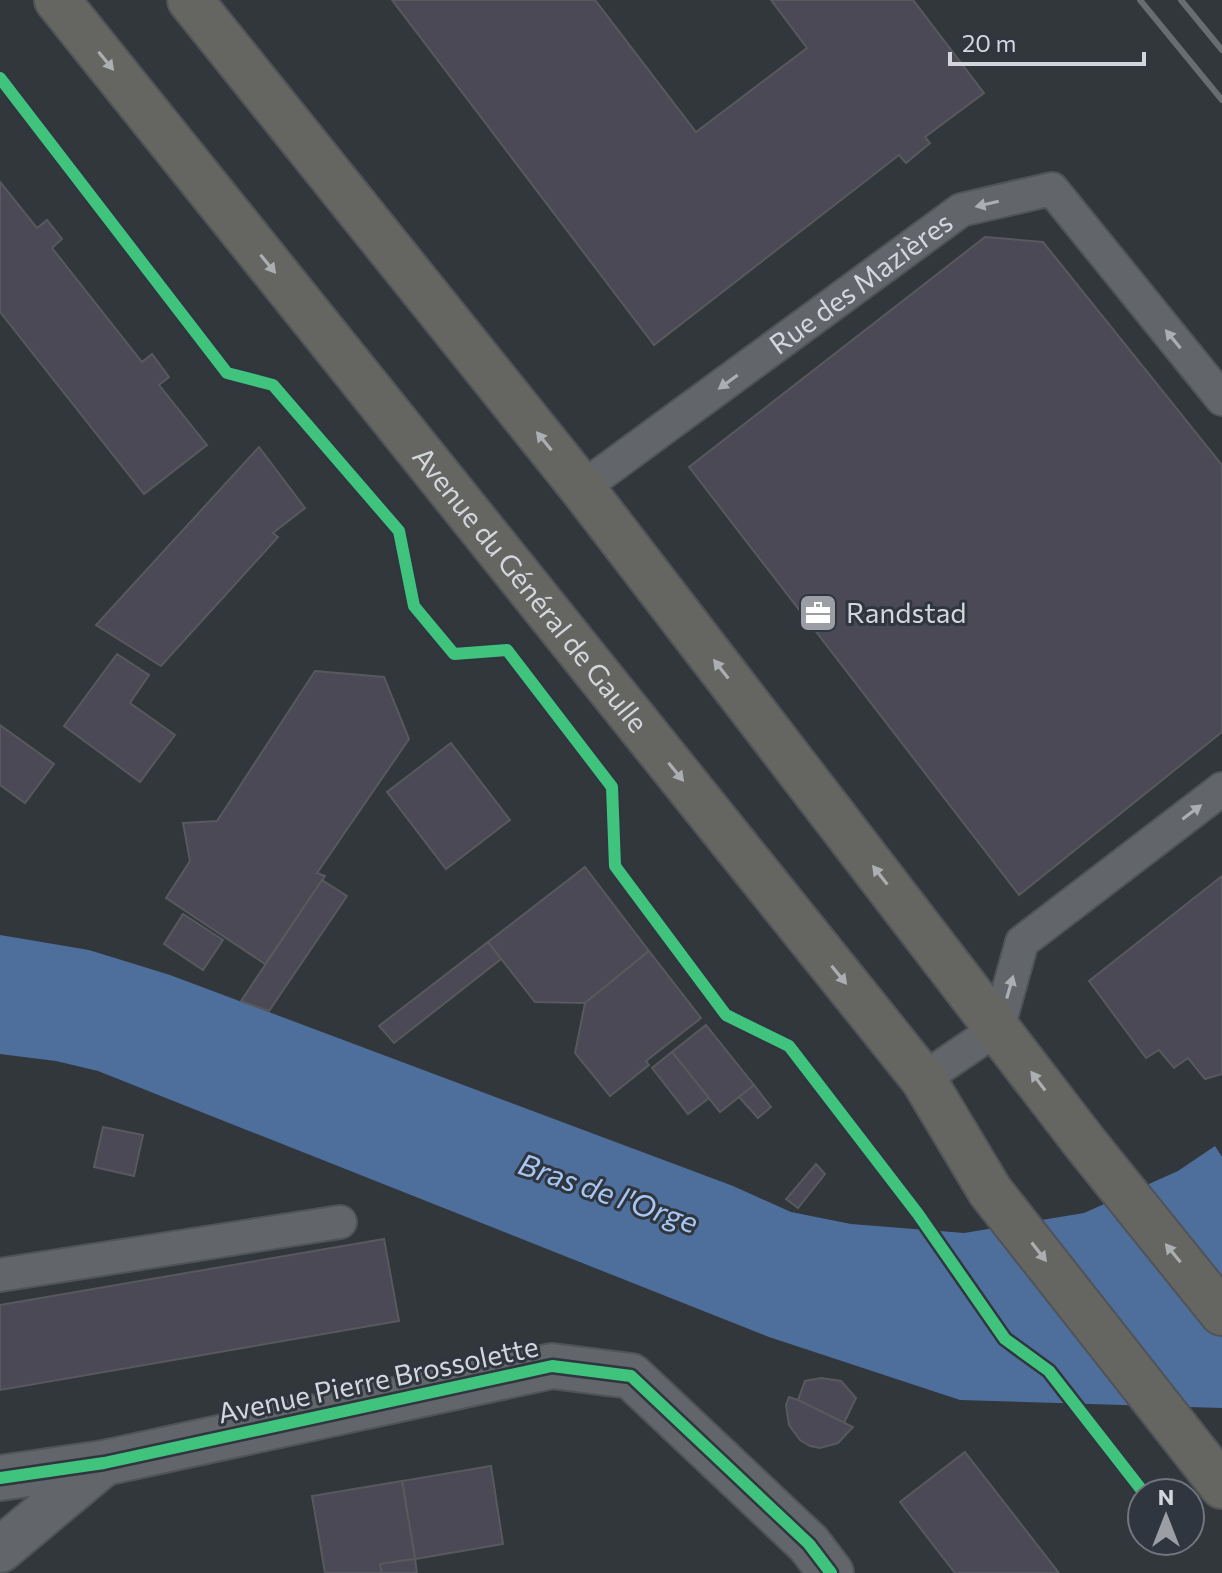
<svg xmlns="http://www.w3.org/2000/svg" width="1222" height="1573" viewBox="0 0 1222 1573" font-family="Commissioner,sans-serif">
<rect width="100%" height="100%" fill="#32373c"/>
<polygon fill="#4e6f9c" points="0,935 89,950 170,975 733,1186 791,1212 851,1224 964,1233 1084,1213 1178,1171 1215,1146 1222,1157 1222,1408 960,1400 769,1337 98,1071 56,1061 0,1054"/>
<g fill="#4b4955" stroke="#57595d" stroke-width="2">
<polygon points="392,0 595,0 696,132 807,48 771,0 913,0 984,93 925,137 930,143 906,163 899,155 654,345"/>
<polygon points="0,182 37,228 47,220 62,239 52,248 142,362 152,354 169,377 159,385 207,445 144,494 0,312"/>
<polygon points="985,237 1043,242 1222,465 1222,732 1019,895 689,467"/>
<polygon points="259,447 305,508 273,533 278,537 161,666 96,625"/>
<polygon points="117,654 149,675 130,703 175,735 140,782 64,726"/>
<polygon points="315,671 384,677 409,739 317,873 325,876 265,964 166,898 190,861 183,823 217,821"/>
<polygon points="0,725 54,764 25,803 0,785"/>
<polygon points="451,743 510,820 446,869 387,792"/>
<polygon points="585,867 649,951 585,1003 535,1002 488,942"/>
<polygon points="1222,876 1222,1074 1205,1079 1188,1058 1174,1068 1159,1050 1146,1058 1089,981"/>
<polygon points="322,880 347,896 269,1011 241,1001"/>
<polygon points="183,914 223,940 203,970 164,944"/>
<polygon points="488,942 501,959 394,1043 379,1026"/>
<polygon points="649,951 701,1018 646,1061 649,1065 610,1096 575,1053 585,1003"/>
<polygon points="706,1025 754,1085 720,1112 672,1052"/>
<polygon points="672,1052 709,1098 688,1114 652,1068"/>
<polygon points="754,1085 771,1107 758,1118 739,1097"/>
<polygon points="103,1127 143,1135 134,1176 94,1167"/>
<polygon points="816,1164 825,1174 798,1208 786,1199"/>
<polygon points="384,1239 399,1321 0,1390 0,1305"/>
<polygon points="821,1378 841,1381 856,1398 844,1423 798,1400 805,1381"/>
<polygon points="789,1397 798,1400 853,1427 838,1443 820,1448 810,1446 800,1440 789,1425 786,1405"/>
<polygon points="965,1452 1059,1573 955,1573 900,1502"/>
<polygon points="491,1466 503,1544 415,1559 402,1481"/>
<polygon points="402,1481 415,1559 380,1564 382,1573 325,1573 312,1496"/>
<polygon points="415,1559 417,1573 382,1573 380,1564"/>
</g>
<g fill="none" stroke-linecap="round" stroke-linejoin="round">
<g stroke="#505357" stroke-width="36">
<g id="service">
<path id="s1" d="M582 488 961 210 1052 189 1222 399"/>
<polyline points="923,1079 998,1028 1022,942 1222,789"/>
<polyline points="0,1275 340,1222"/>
</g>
</g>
<g stroke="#505357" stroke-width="48">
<g id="minor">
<polyline points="0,1478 104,1463 552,1366 631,1376 809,1544 831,1573"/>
<polyline points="0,1550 104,1463"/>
</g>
</g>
<g stroke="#505357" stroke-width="48">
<g id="primary">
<path id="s2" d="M57 0 923 1079 990 1191 1222 1486"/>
<polyline points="190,0 582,488 1085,1143 1222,1313"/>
</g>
</g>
<use href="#service" stroke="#626569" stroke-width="32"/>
<use href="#minor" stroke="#626569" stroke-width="44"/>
<use href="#primary" stroke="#656561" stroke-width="44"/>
<g stroke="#6a6d70" stroke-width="6">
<polyline points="1140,0 1222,100"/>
<polyline points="1181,0 1222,50"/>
</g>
<g stroke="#2f363f" stroke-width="17">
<g id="cycleway">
<polyline points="0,78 227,373 273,385 399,531 414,606 454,654 507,650 612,787 615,866 726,1015 789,1046 918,1214 1005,1339 1049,1371 1144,1493"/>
<polyline points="0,1478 104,1463 552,1366 631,1376 809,1544 831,1573"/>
</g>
</g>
<use href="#cycleway" stroke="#40c37c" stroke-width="12"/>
</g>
<defs><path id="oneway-solid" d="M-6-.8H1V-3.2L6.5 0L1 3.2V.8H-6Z" transform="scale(2)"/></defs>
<g fill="#acafb2">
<use href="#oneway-solid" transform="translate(106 61) rotate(51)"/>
<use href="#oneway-solid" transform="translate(268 264) rotate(51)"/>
<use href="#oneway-solid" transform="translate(544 441) rotate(-129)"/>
<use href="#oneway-solid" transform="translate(721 669) rotate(-128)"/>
<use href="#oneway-solid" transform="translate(676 772) rotate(51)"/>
<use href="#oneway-solid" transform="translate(880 875) rotate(-128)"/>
<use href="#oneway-solid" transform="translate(839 975) rotate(51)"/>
<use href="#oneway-solid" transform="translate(1038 1081) rotate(-127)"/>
<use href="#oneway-solid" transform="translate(1039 1252) rotate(52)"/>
<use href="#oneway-solid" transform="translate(1173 1253) rotate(-129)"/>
</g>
<g fill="#abafb4">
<use href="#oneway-solid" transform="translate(987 204) rotate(167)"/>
<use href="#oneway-solid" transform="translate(1173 339) rotate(-129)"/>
<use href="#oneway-solid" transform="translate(728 382) rotate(144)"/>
<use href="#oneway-solid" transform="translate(1192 812) rotate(-37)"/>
<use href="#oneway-solid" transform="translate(1010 987) rotate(-74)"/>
</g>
<defs>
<g id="office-square" transform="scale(2)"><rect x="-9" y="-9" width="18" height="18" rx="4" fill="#9b9fa5" stroke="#2f363f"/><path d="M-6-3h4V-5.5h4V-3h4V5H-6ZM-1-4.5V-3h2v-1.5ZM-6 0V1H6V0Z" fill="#fff"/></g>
</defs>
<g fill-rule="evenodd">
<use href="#office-square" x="818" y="613"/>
</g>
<g text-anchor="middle" stroke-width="6" stroke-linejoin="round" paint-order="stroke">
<g font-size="28" fill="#d3d7dd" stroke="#2f363f">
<text dy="10" stroke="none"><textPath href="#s1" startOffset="346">Rue des Mazières</textPath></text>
<text dy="10" stroke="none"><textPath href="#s2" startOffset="756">Avenue du Général de Gaulle</textPath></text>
<text transform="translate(378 1380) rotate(-12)" y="10">Avenue Pierre Brossolette</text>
</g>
<g font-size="28" fill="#d3d7dd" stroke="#2f363f" text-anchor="start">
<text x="846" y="623">Randstad</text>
</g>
<g font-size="30" font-style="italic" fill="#a7c6f2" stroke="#2f363f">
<text transform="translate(608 1194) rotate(19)" y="10">Bras de l'Orge</text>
</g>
</g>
<g transform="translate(1166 1517)"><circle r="38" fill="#2f363f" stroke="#71767e" stroke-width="2"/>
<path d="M0-6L14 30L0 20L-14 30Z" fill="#9b9fa5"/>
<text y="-12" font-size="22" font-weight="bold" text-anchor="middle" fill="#d3d7dd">N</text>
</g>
<path d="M950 52v12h194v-12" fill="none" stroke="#d3d7dd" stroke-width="4"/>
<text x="962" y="52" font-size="24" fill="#d3d7dd" stroke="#2f363f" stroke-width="6" paint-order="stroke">20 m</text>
</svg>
